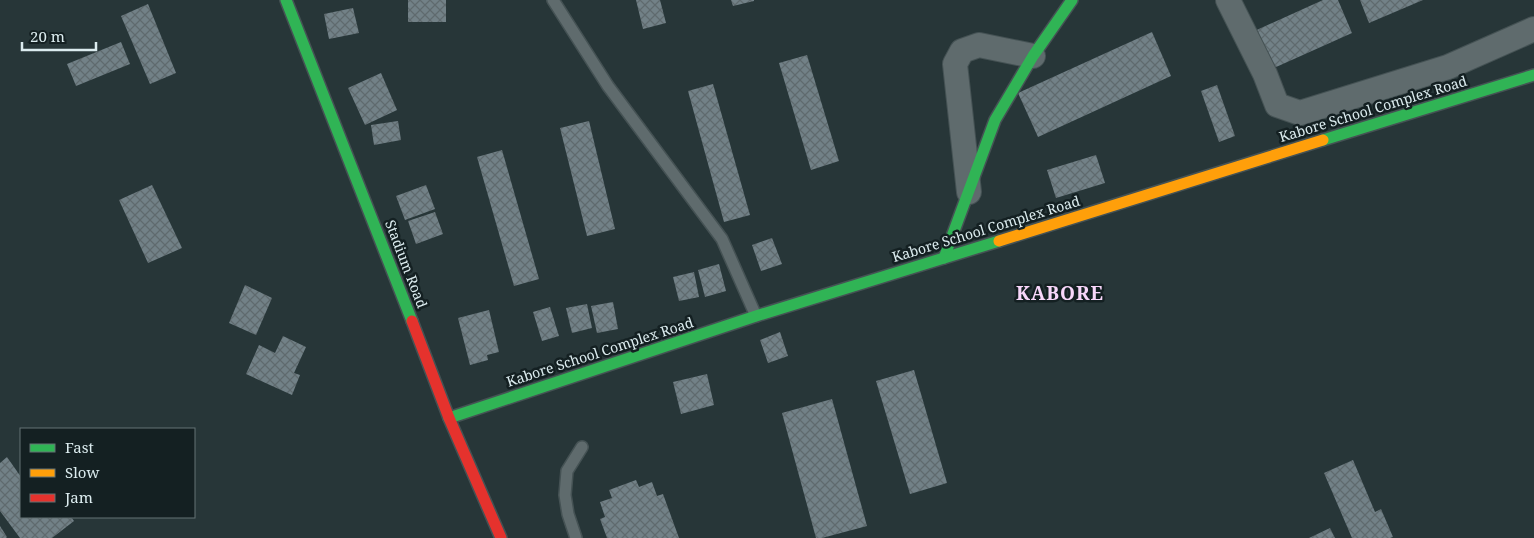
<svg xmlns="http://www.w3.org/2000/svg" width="1534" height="538" viewBox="0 0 1534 538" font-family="'Noto Serif',serif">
<defs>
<pattern id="building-cross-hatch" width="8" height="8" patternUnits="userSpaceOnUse" patternTransform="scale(1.25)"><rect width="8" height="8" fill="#728187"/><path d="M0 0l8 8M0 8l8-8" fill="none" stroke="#5f6a6e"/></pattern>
</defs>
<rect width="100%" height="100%" fill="#273638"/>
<g fill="url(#building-cross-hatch)">
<rect x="408" y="0" width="38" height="22"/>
<polygon points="636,0 660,0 666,23 643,29"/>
<polygon points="731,0 754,0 754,1 733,6"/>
<polygon points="1323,0 1338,0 1352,33 1267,71 1250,33"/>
<polygon points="1360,0 1423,0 1369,23"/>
<polygon points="148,4 176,73 150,84 121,16"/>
<polygon points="353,8 359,33 329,39 324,14"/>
<polygon points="1152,32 1171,76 1038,137 1018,93"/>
<polygon points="121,42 130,64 76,86 67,64"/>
<polygon points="807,55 839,161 811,170 779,63"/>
<polygon points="381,73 397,110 365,125 348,88"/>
<polygon points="713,84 750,215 724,222 688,91"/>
<polygon points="1217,85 1235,136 1219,142 1201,91"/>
<polygon points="398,121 401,140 374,145 371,125"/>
<polygon points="589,121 615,229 587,236 560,128"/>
<polygon points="502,150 539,279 514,286 477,157"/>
<polygon points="1096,155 1105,183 1056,198 1047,170"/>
<polygon points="152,185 182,248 148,263 119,200"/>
<polygon points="426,185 435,209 405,220 396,196"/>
<polygon points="435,212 443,234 416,244 408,221"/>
<polygon points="772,238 782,264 761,271 752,245"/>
<polygon points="719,264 726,291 705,297 698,270"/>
<polygon points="694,272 699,297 679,301 673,277"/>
<polygon points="245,285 272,298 256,335 229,323"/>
<polygon points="613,302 618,329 597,333 591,306"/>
<polygon points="587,304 592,328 572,333 566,308"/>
<polygon points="550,307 559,336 542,341 533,312"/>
<polygon points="489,310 499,352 487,355 488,360 470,365 458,318"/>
<polygon points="780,332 788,356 768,363 760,340"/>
<polygon points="283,336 306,347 294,373 300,375 292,395 246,374 259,345 275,353"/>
<polygon points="914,370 947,483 910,494 876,381"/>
<polygon points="707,374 714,405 681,414 673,382"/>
<polygon points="832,399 867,526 822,538 816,538 782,413"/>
<polygon points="7,457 21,477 21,517 71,517 74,521 52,538 20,538 0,511 0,463"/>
<polygon points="1353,460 1375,512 1381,509 1393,537 1390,538 1352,538 1324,473"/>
<polygon points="636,480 639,487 652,482 657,496 663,494 679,538 607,538 600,519 605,517 600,502 612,498 609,490"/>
<polygon points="0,526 7,537 6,538 0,538"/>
<polygon points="1330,528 1335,538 1309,538"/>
</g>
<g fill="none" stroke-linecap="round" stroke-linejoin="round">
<g stroke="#455254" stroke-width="14">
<g id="lane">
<polyline points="553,0 608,86 722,239 756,316"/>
<polyline points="576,538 568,514 565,495 567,471 582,447"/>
</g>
</g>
<g stroke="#455254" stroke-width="26">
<g id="street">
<polyline points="1228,0 1265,74 1277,105 1300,113 1448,67 1534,29"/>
<polyline points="969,192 955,64 962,51 979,45 1033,56"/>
</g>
</g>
<g stroke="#455254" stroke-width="14">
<g id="fast">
<polyline points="286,0 412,321"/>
<polyline points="1323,140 1534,75"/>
<polyline points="944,258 995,120 1033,56 1072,0"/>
<polyline points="449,418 756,316 999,241"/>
</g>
</g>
<g stroke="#455254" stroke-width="14">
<polyline id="slow" points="999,241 1323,140"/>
</g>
<g stroke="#455254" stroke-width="14">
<polyline id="jam" points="412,321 449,418 501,538"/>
</g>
<use href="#lane" stroke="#5f6b6d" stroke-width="11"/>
<use href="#street" stroke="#5f6b6d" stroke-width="24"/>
<use href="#fast" stroke="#30b455" stroke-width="11"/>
<use href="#slow" stroke="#ff9f0a" stroke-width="11"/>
<use href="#jam" stroke="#e5322d" stroke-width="11"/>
</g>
<g text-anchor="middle" stroke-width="5" stroke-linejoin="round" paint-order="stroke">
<g font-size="14" fill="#dcecef" stroke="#142022">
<text transform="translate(1373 109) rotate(-17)" y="5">Kabore School Complex Road</text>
<text transform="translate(986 229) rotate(-17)" y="5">Kabore School Complex Road</text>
<text transform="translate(406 264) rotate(69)" y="5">Stadium Road</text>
<text transform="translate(600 352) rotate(-18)" y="5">Kabore School Complex Road</text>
</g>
<g font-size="19" font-weight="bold" letter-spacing="1" fill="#f8d7fb" stroke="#142022">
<text x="1060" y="300">KABORE</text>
</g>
</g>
<rect x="20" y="428" width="175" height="90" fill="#142022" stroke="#647274"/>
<rect x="30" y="444" width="25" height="8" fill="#30b455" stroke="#647274"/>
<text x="65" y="453" font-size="15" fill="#dcecef">Fast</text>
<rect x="30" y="469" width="25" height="8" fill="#ff9f0a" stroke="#647274"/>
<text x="65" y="478" font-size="15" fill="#dcecef">Slow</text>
<rect x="30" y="494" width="25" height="8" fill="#e5322d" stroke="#647274"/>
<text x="65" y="503" font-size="15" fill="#dcecef">Jam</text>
<path d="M22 42v8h74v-8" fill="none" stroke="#dcecef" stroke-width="2.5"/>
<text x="30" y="42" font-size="15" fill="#dcecef" stroke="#142022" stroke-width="4" paint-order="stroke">20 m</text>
</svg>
